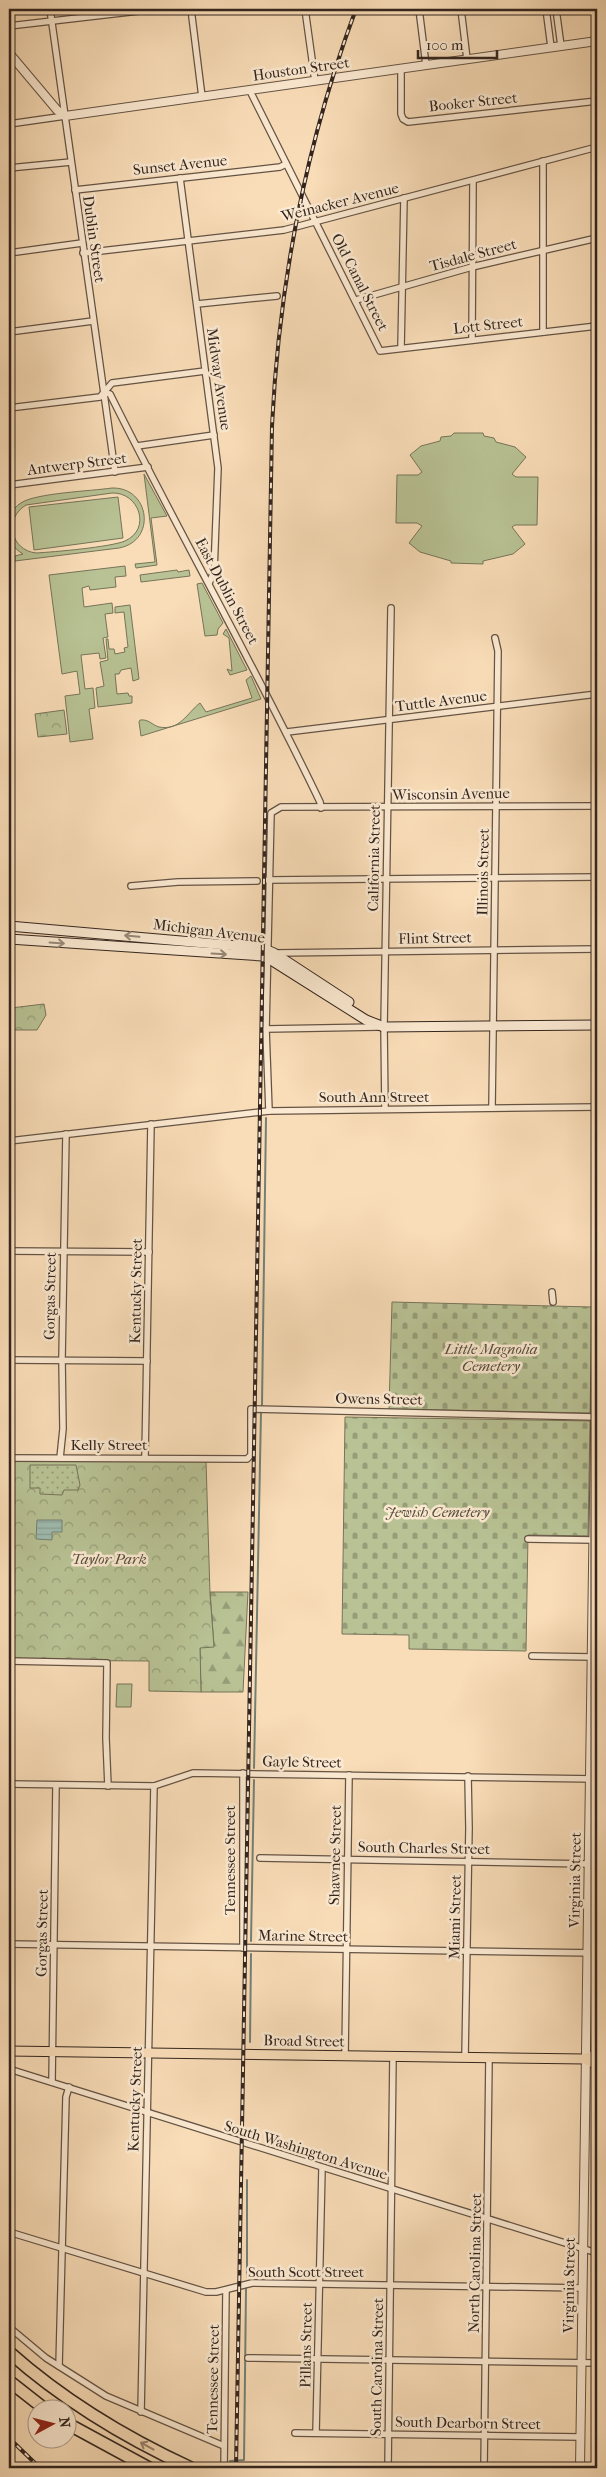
<svg xmlns="http://www.w3.org/2000/svg" width="606" height="2477" viewBox="0 0 606 2477" font-family="'IM FELL French Canon',serif">
<defs>
<pattern id="forest-firs" width="22" height="20" patternUnits="userSpaceOnUse" patternTransform="scale(1.25)"><rect width="22" height="20" fill="#b8c294"/><path d="M5 1l3.5 6h-7zM16 11l3.5 6h-7z" fill="#969d78"/></pattern>
<pattern id="cemetery-stones" width="16" height="16" patternUnits="userSpaceOnUse" patternTransform="scale(1.25)"><rect width="16" height="16" fill="#b8c294"/><path d="M2 7V4a2 2 0 0 1 4 0v3zM10 15v-3a2 2 0 0 1 4 0v3z" fill="#969d78"/></pattern>
<pattern id="park-crowns" width="20" height="18" patternUnits="userSpaceOnUse" patternTransform="scale(1.25)"><rect width="20" height="18" fill="#b8c294"/><path d="M2 6a3 3 0 1 1 6 0M12 15a3 3 0 1 1 6 0" fill="none" stroke="#969d78"/></pattern>
<pattern id="garden-dots" width="8" height="8" patternUnits="userSpaceOnUse" patternTransform="scale(1.25)"><rect width="8" height="8" fill="#b8c294"/><path d="M2 2h.1M6 6h.1" fill="none" stroke="#969d78" stroke-width="1.8" stroke-linecap="round"/></pattern>
<pattern id="water-rules" width="6" height="5" patternUnits="userSpaceOnUse" patternTransform="scale(1.25)"><rect width="6" height="5" fill="#9ebcb0"/><path d="M0 2.5h6" fill="none" stroke="#89a197"/></pattern>
</defs>
<rect width="100%" height="100%" fill="#f9ddb8"/>
<filter id="stains"><feTurbulence type="fractalNoise" baseFrequency=".004" numOctaves="4"/><feColorMatrix values="0 0 0 0 .2 0 0 0 0 .09 0 0 0 0 .02 0 0 0 .5 -.17"/></filter>
<radialGradient id="worn" r=".72"><stop offset=".6" stop-color="#630" stop-opacity="0"/><stop offset="1" stop-color="#630" stop-opacity=".3"/></radialGradient>
<g fill="#b8c294" stroke="#767459" fill-rule="evenodd">
<polygon points="454,433 483,433 484,436 494,438 496,442 515,447 526,457 512,474 516,477 538,477 537,525 515,525 512,527 525,544 513,554 483,561 483,564 451,563 451,561 420,552 409,543 422,526 417,523 396,523 397,475 418,475 422,472 410,455 421,446 440,441 441,437 451,436"/>
<polygon points="144,474 167,516 151,518 157,565 136,568 135,564 155,562"/>
<path d="M112 488C150 487 157 541 119 548L15 561V556L23 554C13 548 9 541 9 529 9 518 11 509 21 503 35 493 92 491 112 488ZM112 493C139 492 152 529 125 541 111 547 54 552 36 553 10 550 4 518 26 505Z"/>
<polygon points="118,497 123,538 34,550 29,507"/>
<polygon points="125,566 126,576 115,577 116,587 90,590 89,586 82,588 84,607 112,603 113,613 105,614 108,637 103,638 106,658 100,659 99,653 81,655 85,689 93,688 95,708 89,709 93,739 70,742 65,696 80,694 77,671 62,674 49,575"/>
<polygon points="177,570 178,572 189,570 190,576 141,582 140,575"/>
<polygon points="202,583 223,623 218,629 217,635 205,636 197,584"/>
<polygon points="130,605 139,679 133,681 131,668 121,670 119,674 115,674 117,694 128,693 129,696 132,696 132,703 98,707 96,688 104,686 100,662 108,660 106,639 108,639 109,649 114,649 115,654 125,652 124,648 128,647 124,612 115,613 115,607"/>
<polygon points="226,629 247,670 230,675 227,669 232,671 229,638 223,634"/>
<path d="M251 676 261 699 141 736 139 722 140 720C149 719 152 725 159 727 180 731 187 713 200 703L206 712 252 698 246 680Z"/>
<polygon points="117,1684 132,1684 131,1707 116,1707"/>
</g>
<polygon fill="url(#forest-firs)" stroke="#767459" points="210,1592 248,1592 243,1692 201,1692 200,1647 214,1646"/>
<g fill="url(#cemetery-stones)" stroke="#767459">
<polygon points="392,1302 592,1307 590,1413 389,1409"/>
<polygon points="345,1417 590,1421 588,1536 528,1535 526,1651 409,1649 409,1635 342,1634"/>
<polygon points="597,1559 597,1775 594,1775"/>
</g>
<g fill="url(#park-crowns)" stroke="#767459">
<polygon points="64,710 67,734 38,737 35,714"/>
<polygon points="44,1004 46,1015 37,1030 14,1030 11,1008"/>
<polygon points="9,1458 206,1461 210,1594 214,1647 200,1648 201,1692 149,1691 149,1661 9,1660"/>
</g>
<polygon fill="url(#garden-dots)" stroke="#767459" points="30,1465 76,1465 80,1485 78,1490 64,1490 62,1495 40,1494 40,1488 30,1488"/>
<polygon fill="url(#water-rules)" stroke="#738076" points="37,1520 62,1520 62,1532 52,1532 52,1540 36,1539"/>
<g fill="none" stroke-linecap="round" stroke-linejoin="round">
<g stroke="#738076" stroke-width="2">
<polyline points="262,1405 266,1118"/>
<polyline points="254,1768 261,1412"/>
<polyline points="251,1941 254,1780"/>
<polyline points="250,2042 251,1954"/>
<polyline points="247,2277 247,2180"/>
<polyline points="230,2461 244,2460 246,2289"/>
</g>
<g stroke="#645344" stroke-width="8">
<g id="minor">
<polyline points="50,9 115,472"/>
<polyline points="191,9 202,97"/>
<polyline points="305,9 315,81"/>
<polyline points="419,9 426,65"/>
<polyline points="461,9 467,59"/>
<polyline points="546,9 551,47"/>
<polyline points="556,9 561,46"/>
<polyline points="9,26 156,9"/>
<polyline points="401,69 401,114 403,119 408,122 597,101"/>
<polyline points="250,91 380,351 597,326"/>
<polyline points="9,124 65,116"/>
<polyline points="543,161 543,332"/>
<polyline points="9,168 71,162"/>
<polyline points="180,178 218,468 214,572 209,583"/>
<polyline points="75,190 280,167 286,164"/>
<polyline points="9,253 82,243"/>
<polyline points="83,253 284,230 597,147"/>
<polyline points="356,300 472,267 597,238"/>
<polyline points="197,304 277,296"/>
<polyline points="9,332 93,321"/>
<polyline points="472,340 473,181"/>
<polyline points="401,348 404,198"/>
<path d="M104 392 110 394C178 531 254 664 320 802L321 808"/>
<polyline points="9,408 100,397 112,383 205,371"/>
<polyline points="137,446 214,435"/>
<polyline points="9,474 10,484"/>
<polyline points="9,485 148,467"/>
<polyline points="287,732 597,694"/>
<polyline points="268,880 597,877"/>
<polyline points="131,886 178,882 257,881"/>
<polyline points="275,953 597,949"/>
<polyline points="266,1029 378,1027"/>
<polyline points="492,1108 498,651 495,638"/>
<polyline points="385,1109 384,1027 391,608"/>
<polyline points="269,1111 266,1029 271,813 281,807 597,806"/>
<polyline points="9,1141 269,1111 597,1107"/>
<polyline points="9,1251 149,1252"/>
<polyline points="552,1292 553,1302"/>
<polyline points="9,1360 147,1361"/>
<polyline points="145,1457 151,1124"/>
<polyline points="9,1458 247,1459 251,1455 251,1409 596,1417"/>
<polyline points="60,1458 63,1429 62,1359 66,1134"/>
<polyline points="528,1539 594,1540"/>
<polyline points="532,1656 592,1657"/>
<polyline points="9,1661 107,1663 106,1738 108,1786"/>
<polyline points="9,1784 154,1786 193,1773 597,1779"/>
<polyline points="260,1858 588,1864"/>
<polyline points="9,1944 597,1953"/>
<polyline points="243,1948 243,1773"/>
<polyline points="345,2055 349,1775"/>
<polyline points="465,2057 469,1828 468,1776"/>
<polyline points="9,2069 597,2253"/>
<polyline points="52,2082 56,1785"/>
<polyline points="9,2232 206,2292 216,2292 252,2283 583,2288"/>
<polyline points="9,2327 46,2358 106,2396 224,2446"/>
<polyline points="248,2358 597,2363"/>
<polyline points="59,2366 66,2097 69,2087"/>
<polyline points="141,2412 154,1786"/>
<polyline points="295,2433 581,2437"/>
<polyline points="316,2433 322,2168"/>
<polyline points="9,2462 15,2468"/>
<polyline points="224,2468 226,2290"/>
<polyline points="388,2468 393,2056"/>
<polyline points="484,2468 489,2058"/>
</g>
</g>
<g stroke="#645344" stroke-width="10">
<g id="tertiary">
<polyline points="9,53 57,110 65,116 597,41"/>
<polyline points="580,2468 597,1291"/>
</g>
</g>
<g stroke="#33251e" stroke-width="11">
<g id="secondary">
<polyline points="9,926 262,948 274,953 349,1002"/>
<polyline points="9,939 262,956 271,960 366,1020 384,1027 597,1025"/>
</g>
</g>
<g stroke="#33251e" stroke-width="11">
<g id="primary">
<polyline points="9,2051 585,2059 597,2065"/>
<polyline points="585,2059 597,2054"/>
</g>
</g>
<g stroke="#33251e" stroke-width="14">
<g id="motorway">
<path d="M9 2352C63 2400 126 2438 191 2468"/>
<polyline points="9,2381 46,2410"/>
<polyline points="68,2424 149,2468"/>
</g>
</g>
<use href="#minor" stroke="#fbe9d1" stroke-width="5.5"/>
<use href="#tertiary" stroke="#fbe9d1" stroke-width="8"/>
<use href="#secondary" stroke="#fbe9d1" stroke-width="9"/>
<use href="#primary" stroke="#f9ddb8" stroke-width="9"/>
<use href="#motorway" stroke="#f9ddb8" stroke-width="11"/>
<g stroke="#33251e" stroke-width="4">
<g id="rail">
<polyline points="9,2438 40,2468"/>
<path d="M236 2468 272 426C279 283 306 143 356 9"/>
</g>
</g>
<use href="#rail" stroke="#fbe9d1" stroke-width="2" stroke-dasharray="5.5" stroke-linecap="butt"/>
</g>
<defs><path id="oneway-shaft" d="M-6 0H5M1.5-3L5.5 0L1.5 3" fill="none" stroke-width="1.6" stroke-linecap="round" stroke-linejoin="round" transform="scale(1.25)"/></defs>
<g stroke="#978778">
<use href="#oneway-shaft" transform="translate(132 936) rotate(-175)"/>
<use href="#oneway-shaft" transform="translate(57 943) rotate(4)"/>
<use href="#oneway-shaft" transform="translate(219 954) rotate(3)"/>
</g>
<use stroke="#96816b" href="#oneway-shaft" transform="translate(147 2446) rotate(-151)"/>
<g text-anchor="middle" stroke-width="5" stroke-linejoin="round" paint-order="stroke">
<g font-size="15" fill="#33251e" stroke="#fbe9d1">
<text transform="translate(301 69) rotate(-8)" y="5">Houston Street</text>
<text transform="translate(473 102) rotate(-6)" y="5">Booker Street</text>
<text transform="translate(180 165) rotate(-6)" y="5">Sunset Avenue</text>
<text transform="translate(340 202) rotate(-14)" y="5">Weinacker Avenue</text>
<text transform="translate(94 239) rotate(82)" y="5">Dublin Street</text>
<text transform="translate(473 255) rotate(-15)" y="5">Tisdale Street</text>
<text transform="translate(360 282) rotate(63)" y="5">Old Canal Street</text>
<text transform="translate(488 325) rotate(-6)" y="5">Lott Street</text>
<text transform="translate(219 379) rotate(82)" y="5">Midway Avenue</text>
<text transform="translate(77 464) rotate(-7)" y="5">Antwerp Street</text>
<text transform="translate(227 591) rotate(62)" y="5">East Dublin Street</text>
<text transform="translate(441 701) rotate(-7)" y="5">Tuttle Avenue</text>
<text transform="translate(451 794) rotate(-1)" y="5">Wisconsin Avenue</text>
<text transform="translate(374 858) rotate(-89)" y="5">California Street</text>
<text transform="translate(483 872) rotate(-89)" y="5">Illinois Street</text>
<text transform="translate(209 931) rotate(7)" y="5">Michigan Avenue</text>
<text transform="translate(435 938) rotate(-1)" y="5">Flint Street</text>
<text x="374" y="1102">South Ann Street</text>
<text transform="translate(136 1291) rotate(-89)" y="5">Kentucky Street</text>
<text transform="translate(50 1296) rotate(-89)" y="5">Gorgas Street</text>
<text transform="translate(379 1399) rotate(1)" y="5">Owens Street</text>
<text x="109" y="1450">Kelly Street</text>
<text transform="translate(302 1762) rotate(1)" y="5">Gayle Street</text>
<text transform="translate(424 1848) rotate(1)" y="5">South Charles Street</text>
<text transform="translate(335 1855) rotate(-89)" y="5">Shawnee Street</text>
<text transform="translate(230 1860) rotate(-90)" y="5">Tennessee Street</text>
<text transform="translate(575 1880) rotate(-89)" y="5">Virginia Street</text>
<text transform="translate(455 1917) rotate(-89)" y="5">Miami Street</text>
<text transform="translate(42 1933) rotate(-89)" y="5">Gorgas Street</text>
<text transform="translate(303 1936) rotate(1)" y="5">Marine Street</text>
<text transform="translate(304 2041) rotate(1)" y="5">Broad Street</text>
<text transform="translate(135 2099) rotate(-88)" y="5">Kentucky Street</text>
<text transform="translate(306 2150) rotate(17)" y="5">South Washington Avenue</text>
<text transform="translate(475 2263) rotate(-89)" y="5">North Carolina Street</text>
<text x="306" y="2277">South Scott Street</text>
<text transform="translate(569 2285) rotate(-89)" y="5">Virginia Street</text>
<text transform="translate(306 2345) rotate(-89)" y="5">Pillans Street</text>
<text transform="translate(377 2367) rotate(-89)" y="5">South Carolina Street</text>
<text transform="translate(213 2379) rotate(-89)" y="5">Tennessee Street</text>
<text transform="translate(468 2423) rotate(1)" y="5">South Dearborn Street</text>
</g>
<g font-size="15" font-style="italic" fill="#544c3c" stroke="#fbe9d1">
<text x="491" y="1354">Little Magnolia<tspan x="491" dy="17">Cemetery</tspan></text>
<text x="437" y="1517">Jewish Cemetery</text>
<text x="109" y="1564">Taylor Park</text>
</g>
</g>
<rect width="606" height="2477" fill="none" stroke="#f9ddb8" stroke-width="30"/>
<rect x="10" y="10" width="586" height="2457" fill="none" stroke="#33251e" stroke-width="2.5"/>
<rect x="15" y="15" width="576" height="2447" fill="none" stroke="#33251e"/>
<g transform="translate(52 2424) rotate(83)"><circle r="24" fill="#fbe9d1" stroke="#ab9b89"/>
<path d="M0-4L9 19L0 12L-9 19Z" fill="#8f2418"/>
<text y="-8" font-size="14" font-weight="bold" text-anchor="middle" fill="#33251e">N</text>
</g>
<path d="M418 50v8h79v-8" fill="none" stroke="#33251e" stroke-width="2.5"/>
<text x="426" y="50" font-size="15" fill="#33251e" stroke="#fbe9d1" stroke-width="4" paint-order="stroke">100 m</text>
<rect width="100%" height="100%" filter="url(#stains)"/>
<rect width="100%" height="100%" fill="url(#worn)"/>
</svg>
